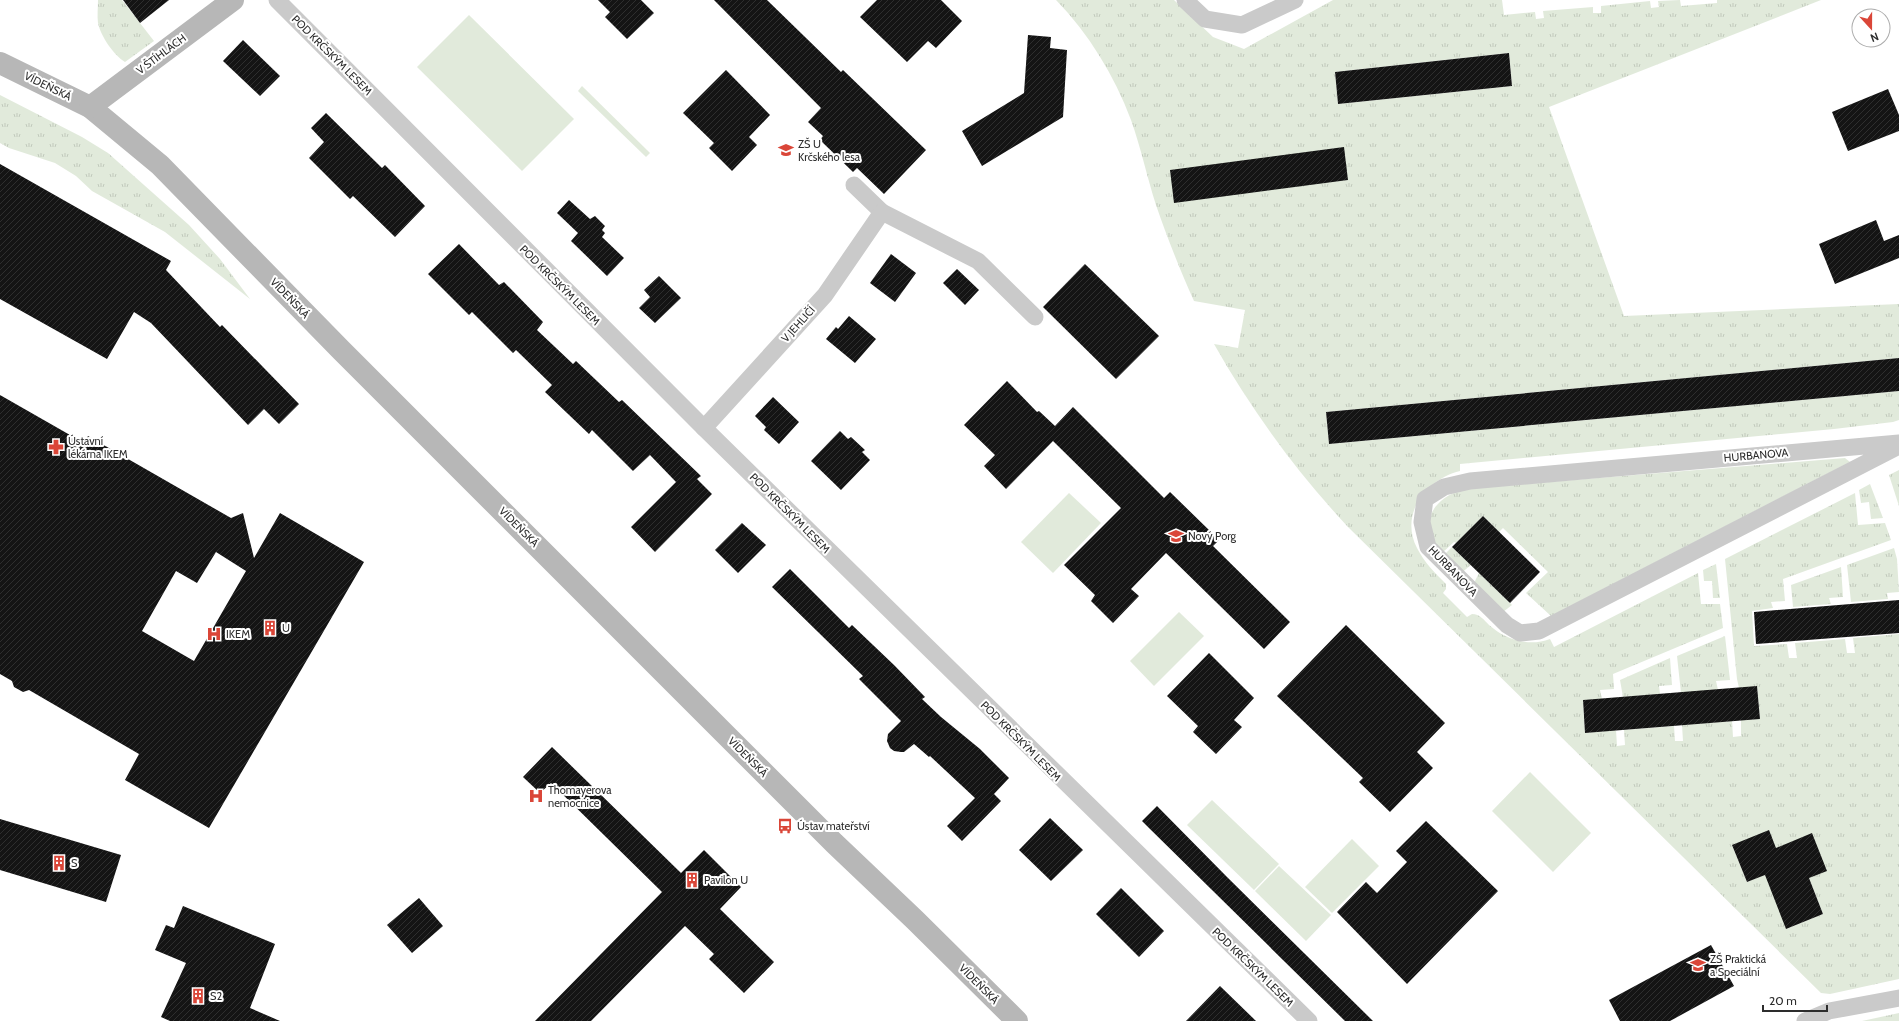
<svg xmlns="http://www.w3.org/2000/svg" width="1899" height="1021" viewBox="0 0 1899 1021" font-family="Cabin,sans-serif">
<defs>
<pattern id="grass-tufts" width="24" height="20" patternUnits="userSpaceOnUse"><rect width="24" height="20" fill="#e1eadb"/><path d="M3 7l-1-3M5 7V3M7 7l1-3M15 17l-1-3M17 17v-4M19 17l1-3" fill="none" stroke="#c1c9bc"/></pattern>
<pattern id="building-hatch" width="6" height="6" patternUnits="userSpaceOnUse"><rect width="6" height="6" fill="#141414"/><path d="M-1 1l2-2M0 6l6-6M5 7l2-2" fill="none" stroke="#2e2e2e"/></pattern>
</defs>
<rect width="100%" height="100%" fill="#fff"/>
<g fill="url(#grass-tufts)" fill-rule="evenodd">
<path d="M98 0H122L154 41 125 62C114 55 101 37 98 23 97 16 98 7 98 0Z"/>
<path d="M1056 0H1174L1213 37 1244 49 1333 0H1502L1504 15 1535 12 1536 19 1544 18 1543 11 1593 7V13H1601V6L1650 1 1651 8 1659 7 1658 1 1680 0 1681 6 1717 3V0H1821L1549 107 1624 316 1899 304V358L1326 412 1329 444 1899 391V420L1893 422 1834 429 1460 464V471C1427 479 1399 513 1417 548 1424 562 1435 573 1446 584V589L1443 593 1467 617 1472 614C1480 614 1484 620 1489 625 1506 640 1529 647 1550 639L1554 647 1698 573 1701 604H1720L1723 628 1613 674 1614 689 1600 690 1602 699 1583 701 1585 733 1616 730 1617 746 1625 745 1624 730 1674 726 1675 741H1683L1682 725 1732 721 1733 737 1741 736V720L1760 719 1757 687 1739 688 1737 679 1725 559 1855 493 1858 525 1885 523 1891 540 1783 579 1785 601 1771 602 1773 608 1752 611 1754 646 1787 644 1789 658H1797L1795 643 1845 639 1847 653H1855L1853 638 1899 634V979L1830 994 1821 993 1348 527C1296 471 1252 411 1214 344L1238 348 1245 310 1194 301C1180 270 1167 237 1156 205 1147 177 1141 148 1131 120 1114 75 1089 34 1056 0ZM1509 53 1512 86 1338 104 1335 72ZM1732 845 1776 848 1809 878 1823 914 1786 929 1772 872 1747 882Z"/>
<polygon points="0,95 82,137 108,153 189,225 220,259 250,299 165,232 92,191 76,176 55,163 9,148 0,143"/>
<path d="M1845 458 1850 462 1551 616 1526 593 1548 572 1503 528 1499 532 1483 516 1456 543 1454 542 1441 554C1419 524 1429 502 1462 489Z"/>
<polygon points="1899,470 1899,506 1889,475"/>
<polygon points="1870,484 1883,518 1871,519 1869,502 1861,503 1859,490"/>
<polygon points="1452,547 1471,565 1460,574 1443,556"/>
<polygon points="1894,548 1897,559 1899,592 1887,593 1888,599 1851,602 1847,565"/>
<polygon points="1716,564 1720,598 1713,598 1712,581 1704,581 1703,570"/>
<polygon points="1841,567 1843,597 1829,598 1831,604 1793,607 1791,585"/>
<polygon points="1479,573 1512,605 1503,612 1473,585"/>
<polygon points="1725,636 1730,680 1716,681 1718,690 1681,693 1677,656"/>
<polygon points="1670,658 1672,685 1659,686 1660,694 1623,697 1620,680"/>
<polygon points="1899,1013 1899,1021 1862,1021"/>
</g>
<g fill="#e1eadb">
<polygon points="469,15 574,119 522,171 417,67"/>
<polygon points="582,86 650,153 646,157 578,91"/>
<polygon points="1069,493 1101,523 1053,573 1021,542"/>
<polygon points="1179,612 1204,636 1154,686 1130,661"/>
<polygon points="1530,772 1591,833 1553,872 1492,811"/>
<polygon points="1212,800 1279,864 1254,890 1187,825"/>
<polygon points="1352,839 1379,866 1332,913 1305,887"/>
<polygon points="1279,866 1331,915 1306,941 1255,891"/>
</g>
<g fill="url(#building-hatch)" fill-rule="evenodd">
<polygon points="123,0 169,0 140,23"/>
<polygon points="598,0 641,0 654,13 627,39 605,17 610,12"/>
<polygon points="714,0 767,0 841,72 843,70 926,150 884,194 857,168 853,172 820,140 823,136 808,122 821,108"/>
<polygon points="877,0 941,0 962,21 936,48 928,41 907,62 860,17"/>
<polygon points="1028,35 1051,37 1050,48 1067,50 1063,117 982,166 962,131 1024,93"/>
<polygon points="243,40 280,76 260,96 223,61"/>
<polygon points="1509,53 1512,86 1338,104 1335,72"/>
<polygon points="726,70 770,115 749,137 757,145 732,171 709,148 714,143 683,113"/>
<polygon points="1888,89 1899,115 1899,131 1848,151 1832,112"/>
<polygon points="326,113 382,168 385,165 425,206 395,237 353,196 350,199 309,158 324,142 311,128"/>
<polygon points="1344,147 1348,180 1174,203 1170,170"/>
<polygon points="0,164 171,261 166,270 220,327 222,325 299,404 279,424 264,409 248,425 151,323 134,312 107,359 0,299"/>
<polygon points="569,200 590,219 595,216 605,226 602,230 605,233 602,237 624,258 607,276 571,241 578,233 557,213"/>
<polygon points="1876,220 1884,241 1899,235 1899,258 1835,284 1819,244"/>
<polygon points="459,244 499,285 504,282 543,322 537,330 573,364 576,361 619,402 622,400 701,476 697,479 712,494 655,552 631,527 676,482 650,455 633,471 592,430 589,434 545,392 552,385 516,350 513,353 472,312 469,315 428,274"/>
<polygon points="891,254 916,273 895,302 870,283"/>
<polygon points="1085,264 1159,336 1116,379 1043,307"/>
<polygon points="957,269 979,290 965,305 943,283"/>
<polygon points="659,276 681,298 655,323 639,308 650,297 644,290"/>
<polygon points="849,316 876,339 855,363 826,339 836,327 838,329"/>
<polygon points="1899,358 1899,391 1329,444 1326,412"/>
<polygon points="1007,381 1037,412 1039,411 1055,426 1073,407 1164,498 1170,492 1210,531 1219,540 1213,546 1290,622 1264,649 1166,553 1131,589 1139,596 1113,623 1091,601 1095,595 1064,565 1121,508 1053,441 1006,489 984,466 995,455 964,425"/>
<path d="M0 395 84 443 88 436 231 518 243 513 254 558 280 513 364 562 209 828 125 780 139 754 29 690 23 692 14 687 12 681 0 674ZM216 552 246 571 194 661 142 631 176 571 197 583Z"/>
<polygon points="773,397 799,422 779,444 764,430 766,427 755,416"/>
<polygon points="840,431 848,439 851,437 865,450 862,452 870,460 841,490 811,461"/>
<polygon points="1483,516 1540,572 1510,603 1452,547"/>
<polygon points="742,523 766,545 738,573 715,550"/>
<polygon points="790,569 849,628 852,625 894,665 925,697 922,699 941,717 980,749 1009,778 994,794 1001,801 962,841 947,826 975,798 930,756 929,757 914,744 904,752 901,752 894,751 890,748 887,741 888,734 901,721 859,679 863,676 772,587"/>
<polygon points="1899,600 1899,633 1756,644 1754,612"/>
<polygon points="1346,625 1445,723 1417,752 1433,768 1390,812 1359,782 1363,778 1277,696"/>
<polygon points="1209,653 1254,698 1234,720 1242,727 1216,754 1193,732 1198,726 1167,696"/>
<polygon points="1757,686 1760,719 1585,733 1583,700"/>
<polygon points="552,747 681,873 704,850 741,887 720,909 774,962 744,993 709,959 714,954 685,926 591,1021 535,1021 662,892 551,783 540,793 523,777"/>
<polygon points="1157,806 1227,877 1373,1021 1345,1021 1150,829 1142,821"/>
<polygon points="1050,818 1083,850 1051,881 1019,850"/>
<polygon points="0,819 121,855 106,902 0,870"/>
<polygon points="1426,821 1498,891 1407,984 1337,912 1366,882 1377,893 1407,862 1396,851"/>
<polygon points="1769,830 1776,848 1812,833 1827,871 1809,878 1823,914 1786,929 1765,875 1747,882 1732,845"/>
<polygon points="1121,888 1164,931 1139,957 1096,914"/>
<polygon points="419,898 443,926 412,953 387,925"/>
<polygon points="183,906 275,944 250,1008 280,1021 170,1021 161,1017 186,963 155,950 166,925 174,928"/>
<polygon points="1711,945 1734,986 1670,1021 1620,1021 1609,1000"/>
<polygon points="1220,986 1256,1021 1186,1021"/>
</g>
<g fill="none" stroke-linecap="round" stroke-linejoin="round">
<g stroke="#cacaca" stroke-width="17">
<polyline points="277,0 704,428 1309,1021"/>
<polyline points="1185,0 1205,19 1242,25 1295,0"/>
<polyline points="854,185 882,212 978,261 1035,317"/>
<polyline points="704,428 825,295 882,212"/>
<polyline points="1899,443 1470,481 1444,487 1425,499 1422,522 1428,547 1507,625 1520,633 1539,631 1899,446"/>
<polyline points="1805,1021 1829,1011 1899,998"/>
</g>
<g stroke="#b7b7b7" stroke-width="22">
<polyline points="0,63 90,107 160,165 342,351 834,843 915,920 1017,1021"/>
<polyline points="90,107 233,0"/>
</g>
</g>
<defs>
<g id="school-bare" transform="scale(1.2)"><path d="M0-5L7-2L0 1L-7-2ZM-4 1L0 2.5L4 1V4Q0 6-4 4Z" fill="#da4638" stroke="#fff" stroke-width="2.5" paint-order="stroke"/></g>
<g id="pharmacy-bare" transform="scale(1.2)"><path d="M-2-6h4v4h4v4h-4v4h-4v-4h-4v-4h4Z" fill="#da4638" stroke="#fff" stroke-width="2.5" paint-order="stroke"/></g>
<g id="building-bare" transform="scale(1.2)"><path d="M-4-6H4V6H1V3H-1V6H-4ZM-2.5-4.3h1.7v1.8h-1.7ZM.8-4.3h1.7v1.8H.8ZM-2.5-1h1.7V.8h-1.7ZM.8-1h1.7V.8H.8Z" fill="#da4638" stroke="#fff" stroke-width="2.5" paint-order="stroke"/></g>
<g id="hospital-bare" transform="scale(1.2)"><path d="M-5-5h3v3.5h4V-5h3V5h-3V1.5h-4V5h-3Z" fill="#da4638" stroke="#fff" stroke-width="2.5" paint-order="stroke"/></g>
<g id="bus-bare" transform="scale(1.2)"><path d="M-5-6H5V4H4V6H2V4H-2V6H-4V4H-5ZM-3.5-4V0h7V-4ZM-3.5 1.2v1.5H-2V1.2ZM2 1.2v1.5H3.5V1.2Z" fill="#da4638" stroke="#fff" stroke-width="2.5" paint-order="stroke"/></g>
</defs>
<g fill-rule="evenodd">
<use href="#school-bare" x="786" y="150"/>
<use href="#pharmacy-bare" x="56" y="447"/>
<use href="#school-bare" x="1176" y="536"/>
<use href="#building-bare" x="270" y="628"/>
<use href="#hospital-bare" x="214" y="634"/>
<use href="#hospital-bare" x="536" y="796"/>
<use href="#bus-bare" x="785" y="826"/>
<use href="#building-bare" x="59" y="863"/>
<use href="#building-bare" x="692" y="880"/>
<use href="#school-bare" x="1698" y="965"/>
<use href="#building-bare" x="198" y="996"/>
</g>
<g text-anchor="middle" stroke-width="4" stroke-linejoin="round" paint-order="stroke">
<g font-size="11" fill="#2d2d2d" stroke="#fff">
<text transform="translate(161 54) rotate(-37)" y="4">V ŠTÍHLÁCH</text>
<text transform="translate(332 55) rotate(45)" y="4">POD KRČSKÝM LESEM</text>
<text transform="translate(48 86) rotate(26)" y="4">VÍDEŇSKÁ</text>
<text transform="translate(560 285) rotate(45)" y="4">POD KRČSKÝM LESEM</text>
<text transform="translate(290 298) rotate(46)" y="4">VÍDEŇSKÁ</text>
<text transform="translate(798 324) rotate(-48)" y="4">V JEHLIČÍ</text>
<text transform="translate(1756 455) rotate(-5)" y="4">HURBANOVA</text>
<text transform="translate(790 513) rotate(45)" y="4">POD KRČSKÝM LESEM</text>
<text transform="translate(519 527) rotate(45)" y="4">VÍDEŇSKÁ</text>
<text transform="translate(1453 571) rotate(46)" y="4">HURBANOVA</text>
<text transform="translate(1021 741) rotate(45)" y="4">POD KRČSKÝM LESEM</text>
<text transform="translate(748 757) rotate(45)" y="4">VÍDEŇSKÁ</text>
<text transform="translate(1253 967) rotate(44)" y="4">POD KRČSKÝM LESEM</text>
<text transform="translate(979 984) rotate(45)" y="4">VÍDEŇSKÁ</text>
</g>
<g font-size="11" fill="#2d2d2d" stroke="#fff" text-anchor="start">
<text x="798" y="148">ZŠ U<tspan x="798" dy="13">Krčského lesa</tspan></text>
<text x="68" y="445">Ústavní<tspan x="68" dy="13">lékárna IKEM</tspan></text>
<text x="1188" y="540">Nový Porg</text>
<text x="282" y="632">U</text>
<text x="226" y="638">IKEM</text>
<text x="548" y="794">Thomayerova<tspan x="548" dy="13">nemocnice</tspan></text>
<text x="797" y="830">Ústav mateřství</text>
<text x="71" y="867">S</text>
<text x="704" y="884">Pavilon U</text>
<text x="1710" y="963">ZŠ Praktická<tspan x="1710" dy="13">a Speciální</tspan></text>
<text x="210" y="1000">S2</text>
</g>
</g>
<g transform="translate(1871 28) rotate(159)"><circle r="19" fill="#ffffff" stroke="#ababab"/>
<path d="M0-3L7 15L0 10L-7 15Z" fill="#da4638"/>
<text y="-6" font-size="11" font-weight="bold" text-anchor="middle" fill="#2d2d2d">N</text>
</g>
<path d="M1763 1005v6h64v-6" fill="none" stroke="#2d2d2d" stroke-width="2"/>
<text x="1769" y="1005" font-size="12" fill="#2d2d2d" stroke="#ffffff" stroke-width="3" paint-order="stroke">20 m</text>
</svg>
